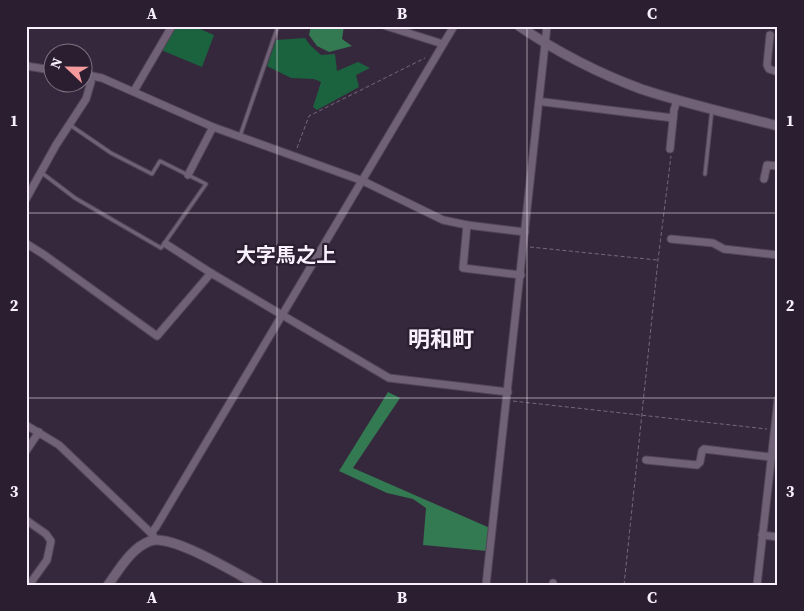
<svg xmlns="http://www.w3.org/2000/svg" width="804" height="611" viewBox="0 0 804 611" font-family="'Source Serif 4','Noto Sans JP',serif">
<rect width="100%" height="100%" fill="#36283c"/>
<g fill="#1b623e">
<polygon points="175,26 193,26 214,35 202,67 161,50"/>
<polygon points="305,38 310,45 321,55 335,54 337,71 358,62 370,68 356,75 359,87 317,110 313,107 321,82 314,79 291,78 267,66 276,40"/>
</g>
<g fill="#337952">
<polygon points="311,26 344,26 342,39 352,46 329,52 317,46 309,35"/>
<polygon points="388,392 400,398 353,468 490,528 487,551 423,545 426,508 413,499 387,493 339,471"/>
</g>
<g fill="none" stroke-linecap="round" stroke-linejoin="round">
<g stroke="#524657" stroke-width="5">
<g id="service">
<polyline points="240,136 278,26"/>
<polyline points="42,173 75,198 161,248 206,184 160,161 152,174 111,153 70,125"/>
<polyline points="705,174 712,109"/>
</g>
</g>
<g stroke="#524657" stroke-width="9">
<g id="minor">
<polyline points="386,26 443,44"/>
<polyline points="770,35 767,65 769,69 778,72"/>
<polyline points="26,66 52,70"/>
<polyline points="82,74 102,78 213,127 363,181 443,220 467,225 525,232"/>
<polyline points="134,91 172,26"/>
<polyline points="544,102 673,118"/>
<polyline points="670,149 674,110 677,100"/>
<polyline points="188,175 213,127"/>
<polyline points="764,179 767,165 778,166"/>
<polyline points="26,199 56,145 86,99 91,82 90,75"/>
<polyline points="467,225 463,268 521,275"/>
<polyline points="671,239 713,243 724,249 778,255"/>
<polyline points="27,244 43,254 157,336 211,273"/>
<polyline points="166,244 211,273 389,378 508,392"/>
<polyline points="26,425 59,445 153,535"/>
<polyline points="26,451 39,432"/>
<polyline points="646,460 697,465 700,462 702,451 704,449 771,457"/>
<polyline points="26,520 46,534 51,541 47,560 29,585"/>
<polyline points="152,532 156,527 454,26"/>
<polyline points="762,535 778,537"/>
<polyline points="486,585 547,26"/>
<polyline points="553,585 553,583"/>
<polyline points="757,585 778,399"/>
</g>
</g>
<g stroke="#524657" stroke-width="11">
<g id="tertiary">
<path d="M519 26C557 52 598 73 641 89 686 104 732 114 778 126"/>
<path d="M108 585C119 570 131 548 150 541 171 533 237 574 258 585"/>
</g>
</g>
<g stroke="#74687a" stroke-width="1" stroke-dasharray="4 2.5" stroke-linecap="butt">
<polyline points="297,148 309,116 425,58"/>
<polyline points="530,247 657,260"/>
<polyline points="513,401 767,429"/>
<polyline points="624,585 658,260 671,156"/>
</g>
<use href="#service" stroke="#706177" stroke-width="3"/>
<use href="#minor" stroke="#706177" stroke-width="7"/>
<use href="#tertiary" stroke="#706177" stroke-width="9"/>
</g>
<path fill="none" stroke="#f9f0fd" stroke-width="1" stroke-opacity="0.55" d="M277 26V585M527 26V585M26 213H778M26 398H778"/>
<g text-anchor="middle" stroke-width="4.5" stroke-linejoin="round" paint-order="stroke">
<g font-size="20" font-weight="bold" fill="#f9f0fd" stroke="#2b1e31">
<text x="286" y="262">大字馬之上</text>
</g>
<g font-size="22" font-weight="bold" fill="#f9f0fd" stroke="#2b1e31">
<text x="441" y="347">明和町</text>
</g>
</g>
<rect width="804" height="611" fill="none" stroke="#2b1e31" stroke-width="55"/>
<g transform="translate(68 68) rotate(292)"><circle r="24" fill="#2b1e31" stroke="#7d7283"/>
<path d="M0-4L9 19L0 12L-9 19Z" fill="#f59b9d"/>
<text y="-8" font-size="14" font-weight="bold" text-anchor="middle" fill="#f9f0fd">N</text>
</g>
<rect x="28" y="28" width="748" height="556" fill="none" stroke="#f9f0fd" stroke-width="2"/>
<g font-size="16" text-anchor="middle" font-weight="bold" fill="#f9f0fd">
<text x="152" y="19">A</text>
<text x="402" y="19">B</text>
<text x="652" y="19">C</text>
<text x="14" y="126">1</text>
<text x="790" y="126">1</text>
<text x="14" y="311">2</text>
<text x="790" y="311">2</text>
<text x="14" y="497">3</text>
<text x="790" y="497">3</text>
<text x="152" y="603">A</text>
<text x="402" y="603">B</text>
<text x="652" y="603">C</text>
</g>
</svg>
